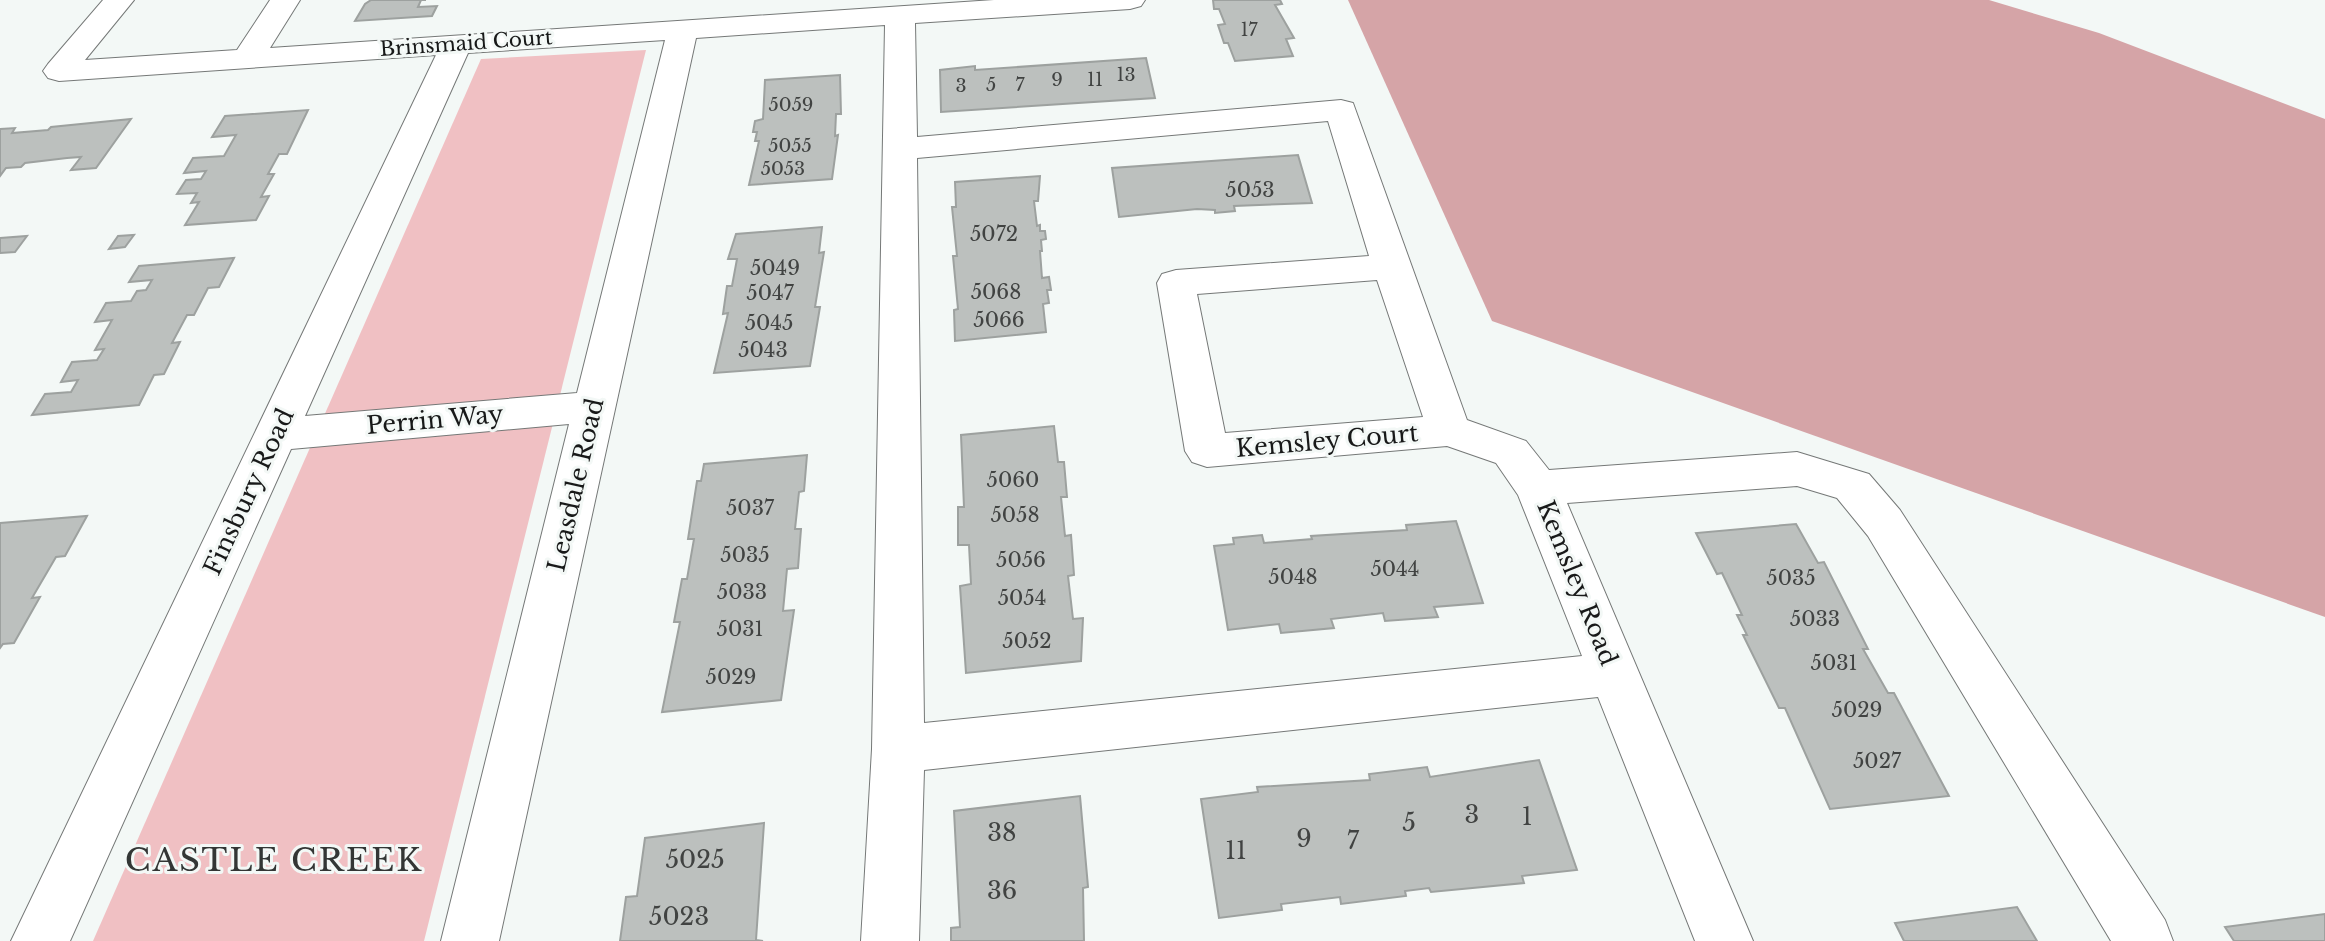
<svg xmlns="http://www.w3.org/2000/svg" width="2325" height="941" viewBox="0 0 2325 941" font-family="'Libre Baskerville',serif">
<rect width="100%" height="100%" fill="#f3f8f6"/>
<polygon fill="#f0c0c3" points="646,50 424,941 93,941 481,59"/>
<polygon fill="#d5a4a7" points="1348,0 1989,0 2099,33 2325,119 2325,617 1492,321"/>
<g fill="#bcc0be" stroke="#9da19f" stroke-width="2">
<polygon points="371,0 426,0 421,0 418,7 437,6 432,16 355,21 365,4"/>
<polygon points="1213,0 1280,0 1282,4 1275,5 1294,38 1286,39 1293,56 1235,61 1228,43 1224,43 1218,25 1225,24 1219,9 1214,9"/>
<polygon points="1146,58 1155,98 941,112 940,70 975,66 975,70"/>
<polygon points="840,75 841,114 836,114 835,136 838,135 832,179 749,185 759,141 755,141 757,132 753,132 755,121 763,119 765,80"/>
<polygon points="308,110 287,154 279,154 268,174 274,174 261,197 269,196 256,220 185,225 199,202 191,203 197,193 177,194 186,180 201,179 206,171 184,173 193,158 224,156 236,135 212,137 225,116"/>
<polygon points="131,119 96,168 71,170 81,157 67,158 25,163 21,167 6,168 0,176 0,129 15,128 12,133 48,130 51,127"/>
<polygon points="1298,155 1312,203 1234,206 1235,211 1215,213 1215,210 1197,209 1119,217 1112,168"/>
<polygon points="1040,176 1038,201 1034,201 1037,226 1040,225 1040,231 1045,231 1046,239 1041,240 1042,251 1040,251 1042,278 1049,277 1051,290 1047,290 1049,303 1043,304 1046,332 955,341 954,310 958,309 953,256 957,256 952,207 956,207 955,182"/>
<polygon points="822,227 819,253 824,252 815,307 820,307 810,366 714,373 728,313 723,314 727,286 732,286 737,259 728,259 736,234"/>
<polygon points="134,235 125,247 109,249 118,236"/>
<polygon points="27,236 15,252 0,253 0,238"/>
<polygon points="234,258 219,287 208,288 194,315 187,315 172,343 180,342 164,374 154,375 139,405 32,415 45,394 71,392 78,380 61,382 72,362 97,360 104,349 95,350 112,320 95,322 106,303 131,301 137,291 146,290 152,280 129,282 139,266"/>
<polygon points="1054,426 1058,462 1064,462 1067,497 1061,497 1065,536 1071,535 1074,575 1068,576 1073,619 1083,618 1081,661 966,673 960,586 971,584 969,545 958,545 958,507 964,507 961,435"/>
<polygon points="807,455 804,491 799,492 795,529 801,529 798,568 787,569 783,611 794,610 781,700 662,712 680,622 674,622 682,579 687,579 694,539 688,539 697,481 701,481 704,464"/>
<polygon points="87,516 65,556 56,557 32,598 40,597 14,643 3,644 0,648 0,523"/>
<polygon points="1456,521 1483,603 1434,607 1438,617 1385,621 1383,613 1331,619 1334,628 1281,633 1279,624 1228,630 1214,546 1234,544 1233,538 1262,535 1264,543 1312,539 1311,536 1407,530 1406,525"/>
<polygon points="1796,524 1818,563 1824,562 1868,649 1863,649 1888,693 1894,693 1949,796 1830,809 1785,708 1779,708 1743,635 1747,635 1737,615 1742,615 1722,573 1717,574 1696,533"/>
<polygon points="1539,760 1577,870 1522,876 1524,883 1431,892 1429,888 1405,891 1406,896 1341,904 1340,897 1281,904 1282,910 1219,918 1201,799 1258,792 1257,787 1370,780 1369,774 1427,767 1430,777"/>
<polygon points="1080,796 1088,887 1083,888 1084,941 951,941 951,928 960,927 954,811"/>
<polygon points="764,823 756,940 763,941 620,941 626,897 637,896 645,838"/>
<polygon points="2017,907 2037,941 1904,941 1895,923"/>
<polygon points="2325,914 2325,941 2234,941 2225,927"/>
</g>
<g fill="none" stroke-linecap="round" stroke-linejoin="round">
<g stroke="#757877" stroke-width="2">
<path id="minor" d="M103 0H134L85 60 237 50 270 0H300L270 48 994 0H1145L1141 6 1130 9 915 23 917 137 1341 100 1353 103 1467 420 1526 441 1549 470 1797 452 1869 474 1900 510 2165 920 2173 941H2111L1868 536 1837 498 1797 486 1567 503 1753 941H1695L1598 697 924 770 919 941H861L872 749 885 25 696 38 499 941H441L569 424 291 449 70 941H11L436 55 59 81 48 78 43 71 48 64ZM665 40 577 393 305 416 468 53ZM1328 121 1369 256 1176 270 1162 274 1157 283 1185 451 1192 462 1207 467 1447 446 1496 463 1518 495 1582 656 924 723 917 158ZM1377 280 1423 417 1225 433 1197 294Z"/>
</g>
<use href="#minor" fill="#fff" fill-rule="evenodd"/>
</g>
<g text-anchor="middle" stroke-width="6" stroke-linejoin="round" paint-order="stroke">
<g font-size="18" fill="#414342">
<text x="1249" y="36">17</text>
<text x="1126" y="81">13</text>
<text x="1057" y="86">9</text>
<text x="1095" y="86">11</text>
<text x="991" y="91">5</text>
<text x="1020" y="91">7</text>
<text x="961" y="92">3</text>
<text x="791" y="111">5059</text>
<text x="790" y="152">5055</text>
<text x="783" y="175">5053</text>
</g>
<g font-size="20" fill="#181919" stroke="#f3f8f6">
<text transform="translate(466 43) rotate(-4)" y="7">Brinsmaid Court</text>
</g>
<g font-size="20" fill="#414342">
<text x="1250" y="197">5053</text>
<text x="994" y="241">5072</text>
<text x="775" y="275">5049</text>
<text x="996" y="299">5068</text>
<text x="770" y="300">5047</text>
<text x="999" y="327">5066</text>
<text x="769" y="330">5045</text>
<text x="763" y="357">5043</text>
<text x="1013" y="487">5060</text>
<text x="750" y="515">5037</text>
<text x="1015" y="522">5058</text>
<text x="745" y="562">5035</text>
<text x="1021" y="567">5056</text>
<text x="1395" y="576">5044</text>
<text x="1293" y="584">5048</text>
<text x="1791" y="585">5035</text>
<text x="742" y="599">5033</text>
<text x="1022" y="605">5054</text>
<text x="1815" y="626">5033</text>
<text x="740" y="636">5031</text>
<text x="1027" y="648">5052</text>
<text x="1834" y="670">5031</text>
<text x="731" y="684">5029</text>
<text x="1857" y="717">5029</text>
<text x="1877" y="768">5027</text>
</g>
<g font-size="24" fill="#181919" stroke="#f3f8f6">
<text transform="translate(435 420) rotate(-5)" y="8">Perrin Way</text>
<text transform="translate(1327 441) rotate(-5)" y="8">Kemsley Court</text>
<text transform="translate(576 485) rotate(-77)" y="8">Leasdale Road</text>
<text transform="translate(249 492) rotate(-65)" y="8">Finsbury Road</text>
<text transform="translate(1577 583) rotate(68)" y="8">Kemsley Road</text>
</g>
<g font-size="24" fill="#414342">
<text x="1472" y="823">3</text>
<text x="1527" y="825">1</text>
<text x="1409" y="831">5</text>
<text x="1002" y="841">38</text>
<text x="1304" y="847">9</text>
<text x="1353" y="849">7</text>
<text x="1236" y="859">11</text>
<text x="695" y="868">5025</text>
<text x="1002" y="899">36</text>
<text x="679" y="925">5023</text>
</g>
<g font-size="32" letter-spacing="2" fill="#333635" stroke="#f3f8f6">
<text x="274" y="871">CASTLE CREEK</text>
</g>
</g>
</svg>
